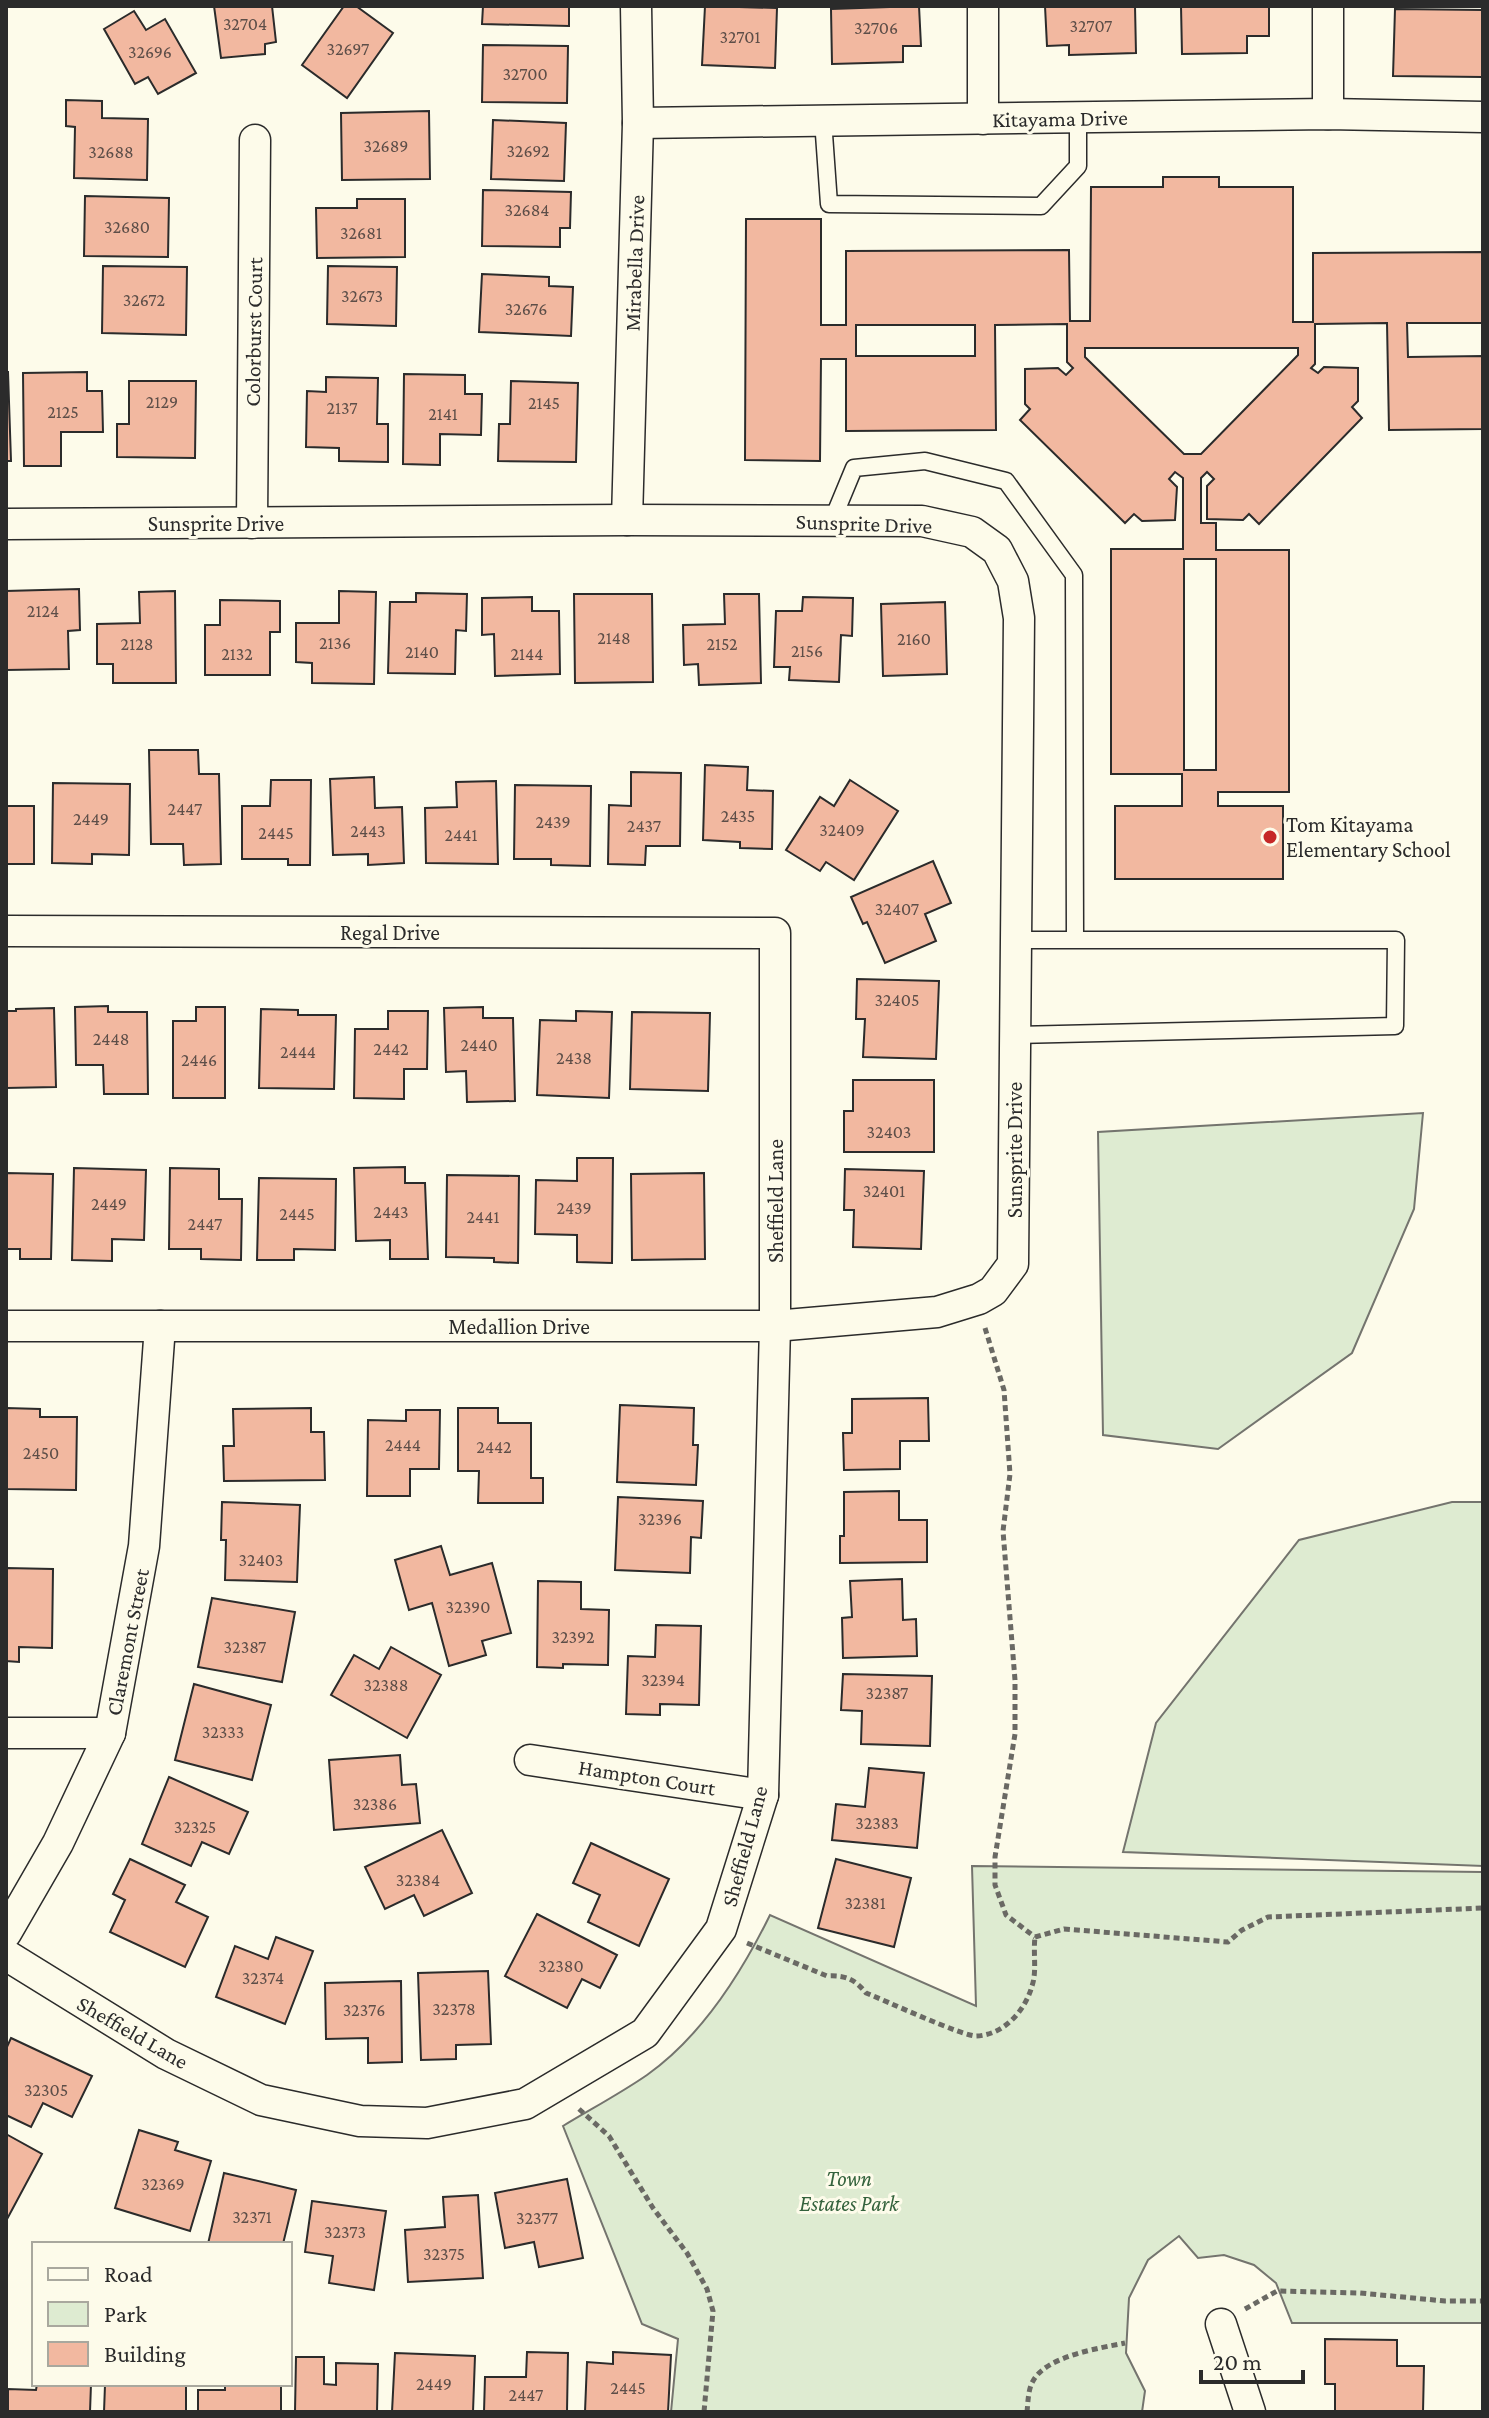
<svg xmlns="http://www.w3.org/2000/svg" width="1489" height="2418" viewBox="0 0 1489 2418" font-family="'Crimson Pro',serif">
<rect width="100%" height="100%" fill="#fdfbea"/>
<g fill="#deebd1" stroke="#74746e" stroke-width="2">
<polygon points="1423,1113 1414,1209 1352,1353 1218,1449 1103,1435 1098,1132"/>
<polygon points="1452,1502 1483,1502 1483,1866 1123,1852 1156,1723 1299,1540"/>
<path d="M972 1866 1483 1872V2323H1292L1276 2283 1254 2265 1224 2255 1198 2258 1179 2236 1148 2260 1129 2298 1126 2353 1145 2391 1142 2412H671L678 2339 642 2324 563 2126C591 2109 621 2093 647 2075 702 2036 741 1974 770 1915L976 2006Z"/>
</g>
<g fill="#f2b8a0" stroke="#2b2b2b" stroke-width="2" fill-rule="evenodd">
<polygon points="214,6 272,6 276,42 265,44 265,54 221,58"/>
<polygon points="344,6 356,6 393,33 347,98 302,65"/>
<polygon points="483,6 569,6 569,26 482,24"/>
<polygon points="705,6 777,8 775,68 702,65"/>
<polygon points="919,6 921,46 903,46 903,62 832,64 831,9"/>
<polygon points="1045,6 1135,6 1136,53 1069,55 1069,45 1047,46"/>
<polygon points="1181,6 1269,6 1269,36 1247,36 1247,53 1182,54"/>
<polygon points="1395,9 1483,10 1482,77 1393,76"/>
<polygon points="134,11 146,30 165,19 196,73 158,94 148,77 135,84 104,29"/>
<polygon points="483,45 568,46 567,103 482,102"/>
<polygon points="66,100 102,101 102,118 148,119 147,180 74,178 75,127 66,126"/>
<polygon points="429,111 430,179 342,180 341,113"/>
<polygon points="493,120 566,123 564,181 491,179"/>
<path d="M1163 177H1219V187H1293V322H1313V253L1483 252V323H1407L1408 357 1483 356V429L1389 430 1387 323 1315 324V364L1311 368 1318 373 1324 367 1358 368V401L1352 407 1362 418 1259 524 1249 514 1243 520 1207 519V486L1214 479 1207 472 1201 478V523H1216V550H1289V792H1218V806H1283V879H1115V806H1182V774H1111V549H1183V478L1175 472 1169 479 1177 487 1175 520 1142 521 1134 514 1125 523 1020 420 1030 409 1025 404V369L1058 368 1066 375 1073 368 1067 362V324L995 325 996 430 846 431V359H821L820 461 745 460 746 219H821V325H846V251L1069 250 1070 321H1090L1091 187H1163ZM856 325H975V356H856ZM1085 348H1298V355L1201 454H1184L1085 357ZM1184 559H1216V770H1184Z"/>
<polygon points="483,190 571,192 570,228 560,228 560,247 482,246"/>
<polygon points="85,196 169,198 168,257 84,256"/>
<polygon points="357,199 405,199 405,257 317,258 316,208 357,208"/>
<polygon points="103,266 187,267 186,335 102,333"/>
<polygon points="328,266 397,267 396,326 327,324"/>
<polygon points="482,274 549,277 549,286 573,287 571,336 479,332"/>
<polygon points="6,372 8,372 11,461 6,461"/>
<polygon points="87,372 87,391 102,391 103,432 61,432 61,466 24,466 23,373"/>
<polygon points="404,374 465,375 465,394 482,394 481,435 440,434 440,465 403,464"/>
<polygon points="326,377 378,378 377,424 388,424 388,462 339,461 339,448 306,447 307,391 326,392"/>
<polygon points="129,381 196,381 195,458 117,457 117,424 129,424"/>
<polygon points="511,381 578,383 576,462 498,461 499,424 510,424"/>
<polygon points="79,589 80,630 68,631 69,669 6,670 6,591"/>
<polygon points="175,591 176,683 113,683 113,664 97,664 97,624 140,623 139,592"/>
<polygon points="339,591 376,592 374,684 312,683 312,663 296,662 296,623 339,623"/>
<polygon points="416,593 467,594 466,631 456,630 455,674 388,673 390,602 416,602"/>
<polygon points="574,594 652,594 653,682 575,683"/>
<polygon points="724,594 759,594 761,683 699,685 698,664 684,665 683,625 725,624"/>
<polygon points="532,597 532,611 559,611 560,674 495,676 494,634 482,635 482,598"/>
<polygon points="803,597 853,598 852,636 841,635 839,682 789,680 790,667 774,667 776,611 802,611"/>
<polygon points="220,600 280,601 280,632 270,632 270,675 205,675 205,625 220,625"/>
<polygon points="945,602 947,674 883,676 881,604"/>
<polygon points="149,750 198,750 199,774 219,774 221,864 184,865 183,844 151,844"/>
<polygon points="705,765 748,767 747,790 773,791 772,849 740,848 740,842 703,840"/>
<polygon points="631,772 681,773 680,846 646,846 645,865 608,864 609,805 631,806"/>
<polygon points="374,777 375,808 402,807 404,863 368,865 368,854 333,855 330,779"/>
<polygon points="271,780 311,780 310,865 288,865 288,859 242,859 242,806 270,806"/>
<polygon points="850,780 898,811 854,880 826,862 820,871 786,850 820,797 834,806"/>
<polygon points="496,781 498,864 426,863 425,808 457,807 456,782"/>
<polygon points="53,783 130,784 129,855 92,854 92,864 52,863"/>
<polygon points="515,785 591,786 590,866 551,865 551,859 514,859"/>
<rect x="6" y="806" width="28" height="58"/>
<polygon points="933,861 951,903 925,914 936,941 885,963 867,922 863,924 851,897"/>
<polygon points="857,979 939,981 936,1059 863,1057 865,1019 856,1019"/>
<polygon points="108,1006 108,1012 147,1012 148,1094 104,1094 103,1065 76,1065 75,1007"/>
<polygon points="196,1007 225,1007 225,1098 173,1098 173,1021 196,1021"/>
<polygon points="483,1007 483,1018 513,1018 515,1101 467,1102 466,1071 446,1072 444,1008"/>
<polygon points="54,1008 56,1087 6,1088 6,1011 16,1011 16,1009"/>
<polygon points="261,1009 298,1010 298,1015 336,1015 334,1089 259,1088"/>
<polygon points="388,1011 428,1011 427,1069 404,1069 404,1099 354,1098 355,1029 388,1029"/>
<polygon points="576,1011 612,1012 609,1098 537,1095 540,1020 576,1021"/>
<polygon points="632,1012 710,1013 708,1091 630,1089"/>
<polygon points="853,1080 934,1080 934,1152 844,1152 844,1111 853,1111"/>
<polygon points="577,1158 613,1158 612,1263 577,1262 577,1235 535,1234 536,1180 577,1181"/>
<polygon points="405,1167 405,1183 425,1183 428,1259 390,1259 390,1240 356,1241 354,1168"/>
<polygon points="74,1168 146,1170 144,1240 112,1239 112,1261 72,1260"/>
<polygon points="170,1168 219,1169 219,1199 242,1199 241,1260 201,1259 201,1249 169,1249"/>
<polygon points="845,1169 924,1171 921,1249 853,1247 854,1210 844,1210"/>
<polygon points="6,1173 53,1174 51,1259 20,1259 20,1249 6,1249"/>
<polygon points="704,1173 705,1259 632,1260 631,1174"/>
<polygon points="447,1175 519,1176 518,1263 494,1262 494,1258 446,1257"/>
<polygon points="259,1178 336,1179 335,1250 294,1249 294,1260 257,1260"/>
<polygon points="928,1398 929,1441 900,1441 900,1469 844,1470 843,1433 852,1433 852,1399"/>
<polygon points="620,1405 694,1408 693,1445 698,1445 696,1485 617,1482"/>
<polygon points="6,1408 40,1409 40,1417 77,1417 76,1490 6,1489"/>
<polygon points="311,1408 311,1432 324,1432 325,1480 224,1481 223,1446 234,1446 233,1409"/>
<polygon points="458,1408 498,1408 498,1423 531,1423 531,1478 543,1478 543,1503 478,1503 479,1471 458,1471"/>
<polygon points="406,1410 440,1410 439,1469 410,1469 410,1496 367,1496 368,1420 406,1421"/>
<polygon points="899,1491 899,1520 927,1520 927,1562 840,1563 840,1536 844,1536 844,1492"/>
<polygon points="618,1497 703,1501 701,1538 691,1537 690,1573 615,1570"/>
<polygon points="222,1502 300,1505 297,1582 225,1580 226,1540 221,1540"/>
<polygon points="441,1546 450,1575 492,1563 511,1633 482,1641 486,1655 449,1666 432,1603 409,1610 395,1560"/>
<polygon points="6,1568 53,1569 52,1648 19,1647 19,1662 6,1661"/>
<polygon points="902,1579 903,1620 916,1619 917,1656 843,1658 842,1618 852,1617 850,1581"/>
<polygon points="538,1581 581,1582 581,1609 609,1610 608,1665 563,1664 563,1668 537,1667"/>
<polygon points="212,1598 295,1612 282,1682 198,1667"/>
<polygon points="656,1625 701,1626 699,1705 660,1704 660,1715 626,1714 628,1656 655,1657"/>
<polygon points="391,1647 441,1675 407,1738 331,1695 354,1655 379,1669"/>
<polygon points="843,1674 932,1676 930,1746 861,1744 862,1711 841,1710"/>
<polygon points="194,1684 271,1705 252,1780 175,1760"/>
<polygon points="400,1755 402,1785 416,1784 420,1823 334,1830 329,1760"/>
<polygon points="869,1768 924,1773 917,1848 832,1840 836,1804 865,1807"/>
<polygon points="169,1777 248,1812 229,1854 202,1842 191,1866 142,1844"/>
<polygon points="442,1830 472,1893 424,1916 414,1895 385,1909 365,1867"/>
<polygon points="591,1843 669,1879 639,1946 588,1922 600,1895 573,1883"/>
<polygon points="130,1859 185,1885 176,1902 208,1917 185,1967 110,1932 125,1900 113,1894"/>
<polygon points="836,1859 911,1878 894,1947 818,1928"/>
<polygon points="537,1914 617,1955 600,1988 582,1979 567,2008 505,1976"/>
<polygon points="276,1937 313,1951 285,2024 216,1997 235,1946 268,1959"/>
<polygon points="488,1971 491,2044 456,2045 456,2059 421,2060 418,1973"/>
<polygon points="401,1981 402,2062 368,2063 368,2038 326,2039 325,1983"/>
<polygon points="11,2038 92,2076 72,2117 43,2103 31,2127 6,2115 6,2049"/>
<polygon points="139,2130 178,2142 175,2150 211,2161 190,2231 115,2208"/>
<polygon points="6,2134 42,2154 6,2221"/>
<polygon points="224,2173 296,2190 283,2244 208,2244"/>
<polygon points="567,2179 583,2258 539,2267 534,2242 505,2248 495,2193"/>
<polygon points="478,2195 483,2278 408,2282 405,2230 445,2227 443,2197"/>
<polygon points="312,2201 386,2211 374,2290 329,2283 333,2256 305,2252"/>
<polygon points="1325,2339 1397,2340 1397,2366 1424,2366 1423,2412 1335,2412 1335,2384 1325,2384"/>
<polygon points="527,2352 568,2353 567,2412 484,2412 485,2377 526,2377"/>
<polygon points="613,2352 671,2355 668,2412 585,2412 587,2362 613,2364"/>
<polygon points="395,2353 475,2356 473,2412 392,2412"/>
<polygon points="296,2357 324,2357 324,2384 336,2385 336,2363 378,2364 377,2412 295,2412"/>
<polygon points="37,2384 91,2384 90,2412 8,2412 8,2389 36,2390"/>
<polygon points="145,2384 186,2384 186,2412 104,2412 105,2385 145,2386"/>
<polygon points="225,2384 281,2384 281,2412 198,2412 198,2390 225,2390"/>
</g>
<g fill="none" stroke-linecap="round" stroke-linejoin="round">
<g stroke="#2b2b2b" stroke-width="19">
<g id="lane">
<polyline points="823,120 829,204 1041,206 1078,166 1078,118"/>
<polyline points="832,521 854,468 925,461 1006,481 1074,575 1075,939"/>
<polyline points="1015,1035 1395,1026 1396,940 1015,940"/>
</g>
</g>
<g stroke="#2b2b2b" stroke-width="33">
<g id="street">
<polyline points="983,6 983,119"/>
<polyline points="1328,114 1328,6"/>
<polyline points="638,123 1328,114 1483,117"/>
<polyline points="627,520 638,123 636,6"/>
<polyline points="252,523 255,140"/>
<polyline points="6,524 627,520 922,521 972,532 997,550 1013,581 1019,618 1013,1264 993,1291 979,1299 937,1312 775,1326 6,1326"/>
<polyline points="6,931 775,933 775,1326 763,1795 721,1929 645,2033 525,2104 427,2123 360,2121 261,2100 166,2054 6,1955"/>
<polyline points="6,1733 110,1733"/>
<polyline points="530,1760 763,1795"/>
<polyline points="6,1933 58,1843 110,1733 144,1546 160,1326"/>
<polyline points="1221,2324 1250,2412"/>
</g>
</g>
<g stroke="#6a6964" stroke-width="5" stroke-dasharray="6 4" stroke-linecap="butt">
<polyline points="985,1328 1004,1390 1010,1474 1003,1531 1015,1680 1015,1734 995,1857 995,1885 1006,1915 1035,1937"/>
<polyline points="1035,1937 1064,1929 1228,1942 1242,1930 1268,1917 1483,1908"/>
<path d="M747 1943 827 1976C845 1975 855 1979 866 1993 884 2000 962 2036 976 2036 1004 2035 1025 2011 1032 1986 1037 1972 1033 1953 1035 1937"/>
<polyline points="579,2109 609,2136 653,2208 687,2253 707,2289 713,2311 704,2412"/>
<polyline points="1245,2309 1277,2291 1360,2293 1445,2301 1483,2301"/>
<path d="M1027 2412C1028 2403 1028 2389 1033 2381 1046 2356 1100 2348 1125 2343"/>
</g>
<use href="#lane" stroke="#fdfbea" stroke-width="16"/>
<use href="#street" stroke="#fdfbea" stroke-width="30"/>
</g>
<circle fill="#c62828" stroke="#fdfbea" stroke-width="3" cx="1270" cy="837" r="8"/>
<g text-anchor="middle" stroke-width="6" stroke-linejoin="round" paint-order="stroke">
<g font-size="18" fill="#5d4e48">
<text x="245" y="30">32704</text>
<text x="1091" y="32">32707</text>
<text x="876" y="34">32706</text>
<text x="740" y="43">32701</text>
<text x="348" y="55">32697</text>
<text x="150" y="58">32696</text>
<text x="525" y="80">32700</text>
<text x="386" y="152">32689</text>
<text x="528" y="157">32692</text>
<text x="111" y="158">32688</text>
<text x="527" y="216">32684</text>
<text x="127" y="233">32680</text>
<text x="361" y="239">32681</text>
<text x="362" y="302">32673</text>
<text x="144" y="306">32672</text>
<text x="526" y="315">32676</text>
<text x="162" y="408">2129</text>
<text x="544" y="409">2145</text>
<text x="342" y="414">2137</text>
<text x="63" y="418">2125</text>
<text x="443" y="420">2141</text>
<text x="43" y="617">2124</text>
<text x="614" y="644">2148</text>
<text x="914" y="645">2160</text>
<text x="335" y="649">2136</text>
<text x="137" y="650">2128</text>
<text x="722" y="650">2152</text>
<text x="807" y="657">2156</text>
<text x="422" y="658">2140</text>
<text x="237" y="660">2132</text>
<text x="527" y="660">2144</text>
<text x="185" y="815">2447</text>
<text x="738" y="822">2435</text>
<text x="91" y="825">2449</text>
<text x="553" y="828">2439</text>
<text x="644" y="832">2437</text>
<text x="842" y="836">32409</text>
<text x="368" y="837">2443</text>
<text x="276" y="839">2445</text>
<text x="461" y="841">2441</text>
<text x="897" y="915">32407</text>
<text x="897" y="1006">32405</text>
<text x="111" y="1045">2448</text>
<text x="479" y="1051">2440</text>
<text x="391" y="1055">2442</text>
<text x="298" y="1058">2444</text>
<text x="574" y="1064">2438</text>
<text x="199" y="1066">2446</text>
<text x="889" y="1138">32403</text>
<text x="884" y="1197">32401</text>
<text x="109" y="1210">2449</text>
<text x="574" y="1214">2439</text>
<text x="391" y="1218">2443</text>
<text x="297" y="1220">2445</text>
<text x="483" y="1223">2441</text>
<text x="205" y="1230">2447</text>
<text x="403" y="1451">2444</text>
<text x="494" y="1453">2442</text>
<text x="41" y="1459">2450</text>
<text x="660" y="1525">32396</text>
<text x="261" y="1566">32403</text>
<text x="468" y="1613">32390</text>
<text x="573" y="1643">32392</text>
<text x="245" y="1653">32387</text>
<text x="663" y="1686">32394</text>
<text x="386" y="1691">32388</text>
<text x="887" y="1699">32387</text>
<text x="223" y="1738">32333</text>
<text x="375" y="1810">32386</text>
<text x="877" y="1829">32383</text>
<text x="195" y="1833">32325</text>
<text x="418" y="1886">32384</text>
<text x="865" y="1909">32381</text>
<text x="561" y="1972">32380</text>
<text x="263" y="1984">32374</text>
<text x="454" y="2015">32378</text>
<text x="364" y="2016">32376</text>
<text x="46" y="2096">32305</text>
<text x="163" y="2190">32369</text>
<text x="252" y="2223">32371</text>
<text x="537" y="2224">32377</text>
<text x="345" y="2238">32373</text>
<text x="444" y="2260">32375</text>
<text x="434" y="2390">2449</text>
<text x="628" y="2394">2445</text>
<text x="526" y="2401">2447</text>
</g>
<g font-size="22" fill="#2b2b2b" stroke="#fdfbea">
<text transform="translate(1060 118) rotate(-1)" y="8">Kitayama Drive</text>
<text transform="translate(634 263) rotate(-88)" y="8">Mirabella Drive</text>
<text transform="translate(253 332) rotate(-89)" y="8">Colorburst Court</text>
<text x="216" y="531">Sunsprite Drive</text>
<text transform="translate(864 523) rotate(2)" y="8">Sunsprite Drive</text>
<text x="390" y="940">Regal Drive</text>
<text transform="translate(1014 1150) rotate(-90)" y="8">Sunsprite Drive</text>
<text transform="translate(775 1201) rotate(-90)" y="8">Sheffield Lane</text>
<text x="519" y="1334">Medallion Drive</text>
<text transform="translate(127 1642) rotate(-79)" y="8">Claremont Street</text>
<text transform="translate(647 1777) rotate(9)" y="8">Hampton Court</text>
<text transform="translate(744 1846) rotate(-75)" y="8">Sheffield Lane</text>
<text transform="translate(133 2032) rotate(30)" y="8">Sheffield Lane</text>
</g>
<g font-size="22" fill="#2b2b2b" stroke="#fdfbea" text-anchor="start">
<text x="1286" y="832">Tom Kitayama<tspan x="1286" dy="25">Elementary School</tspan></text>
</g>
<g font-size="22" font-style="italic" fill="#34623c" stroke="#fdfbea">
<text x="849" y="2186">Town<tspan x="849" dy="25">Estates Park</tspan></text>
</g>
</g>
<rect width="1489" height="2418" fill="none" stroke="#2b2b2b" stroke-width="16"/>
<rect x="32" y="2242" width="260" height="144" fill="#fdfbea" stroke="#a9a89e" stroke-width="2"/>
<rect x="48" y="2268" width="40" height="12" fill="#fdfbea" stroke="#a9a89e" stroke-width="2"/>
<text x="104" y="2282" font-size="24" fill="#2b2b2b">Road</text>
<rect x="48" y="2302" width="40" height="24" fill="#deebd1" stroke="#a9a89e" stroke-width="2"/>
<text x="104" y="2322" font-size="24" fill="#2b2b2b">Park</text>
<rect x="48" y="2342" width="40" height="24" fill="#f2b8a0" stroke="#a9a89e" stroke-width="2"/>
<text x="104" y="2362" font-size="24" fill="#2b2b2b">Building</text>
<path d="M1201 2370v12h102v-12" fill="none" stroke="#2b2b2b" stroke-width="4"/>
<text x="1213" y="2370" font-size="24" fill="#2b2b2b" stroke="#fdfbea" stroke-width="6" paint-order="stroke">20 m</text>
</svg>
